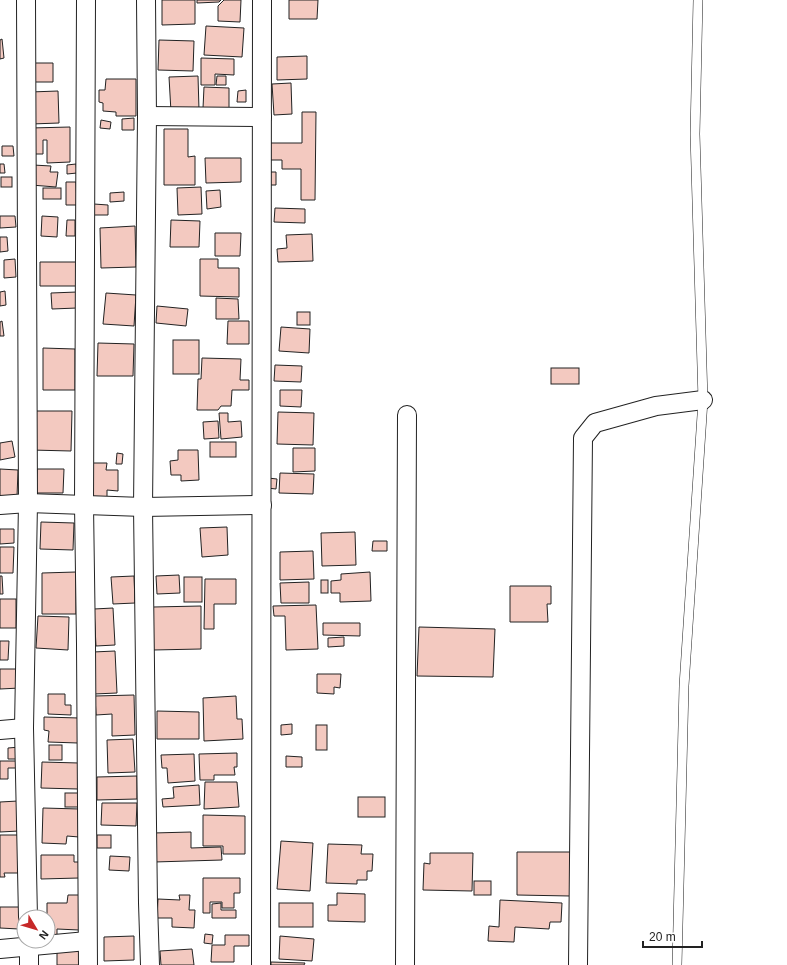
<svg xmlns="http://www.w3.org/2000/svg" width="787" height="965" viewBox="0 0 787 965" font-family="Arial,sans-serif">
<rect width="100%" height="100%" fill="#fff"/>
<g fill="#f3c9c0" stroke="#222">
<polygon points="162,0 195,0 195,24 162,25"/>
<polygon points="197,0 221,0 219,2 197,3"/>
<polygon points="224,0 241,0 240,22 218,21 218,6"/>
<polygon points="289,0 318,0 317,19 289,19"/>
<polygon points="206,26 244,28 242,57 204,55"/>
<polygon points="2,39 4,58 0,59 0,40"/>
<polygon points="159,40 194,41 193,71 158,70"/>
<polygon points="307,56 307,79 277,80 277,57"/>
<polygon points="201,58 234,59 234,75 215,74 215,85 201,85"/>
<polygon points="34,63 53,63 53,82 33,82"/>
<polygon points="198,76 199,110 171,112 169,77"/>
<polygon points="217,76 226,76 226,85 216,85"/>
<polygon points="106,79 136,79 136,116 116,116 116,112 103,111 103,103 99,102 99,90 105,90"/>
<polygon points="291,83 292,114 274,115 272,84"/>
<polygon points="204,87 229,88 229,108 203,108"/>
<polygon points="246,90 246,102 237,102 238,91"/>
<polygon points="58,91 59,123 31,124 30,92"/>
<polygon points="302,112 316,112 315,200 301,200 301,169 282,169 282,160 269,160 269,143 302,143"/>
<polygon points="134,118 134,130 122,130 122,119"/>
<polygon points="101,120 111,122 110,129 100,128"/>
<polygon points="70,127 70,162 47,163 47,140 43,140 43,154 30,154 30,128"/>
<polygon points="164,129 188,129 188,157 195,156 195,185 164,185"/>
<polygon points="2,146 13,146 14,156 2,156"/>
<polygon points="205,158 241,158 241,182 206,183"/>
<polygon points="0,164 4,164 5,173 0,173"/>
<polygon points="76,164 77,173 67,174 67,165"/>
<polygon points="33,165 51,166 50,172 58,172 56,187 31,185"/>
<polygon points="269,172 276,172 276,185 270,185"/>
<rect x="1" y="177" width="11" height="10"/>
<polygon points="66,182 76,182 77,205 66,205"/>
<polygon points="201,187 202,214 178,215 177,188"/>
<rect x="43" y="188" width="18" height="11"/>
<polygon points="220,190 221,207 207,209 206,191"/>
<polygon points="124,192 124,201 110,202 110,193"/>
<polygon points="94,204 108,205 108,215 94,215"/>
<polygon points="275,208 305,209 305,223 274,222"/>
<polygon points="0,216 15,216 16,227 0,228"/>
<polygon points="42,216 58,217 57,237 41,236"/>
<polygon points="67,220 75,220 75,236 66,236"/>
<polygon points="171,220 200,221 199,247 170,247"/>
<polygon points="135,226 136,267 101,268 100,228"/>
<polygon points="215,233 241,233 240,256 215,256"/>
<polygon points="312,234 313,261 278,262 277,249 287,248 286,235"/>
<polygon points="0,237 7,237 8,251 0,252"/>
<polygon points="15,259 16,277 4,278 4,260"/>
<polygon points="200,259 218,259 218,268 239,268 239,297 200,296"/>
<polygon points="40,262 77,262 76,286 40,286"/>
<polygon points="5,291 6,305 0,306 0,292"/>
<polygon points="77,292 77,308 52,309 51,293"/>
<polygon points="106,293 136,295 134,326 103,324"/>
<polygon points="216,298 238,299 239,319 216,319"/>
<polygon points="157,306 188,309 186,326 156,323"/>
<rect x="297" y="312" width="13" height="13"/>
<polygon points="2,321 4,336 0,336 0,322"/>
<polygon points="228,321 249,321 249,344 227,344"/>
<polygon points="281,327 310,329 309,353 279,351"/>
<rect x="173" y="340" width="26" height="34"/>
<polygon points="98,343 134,344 133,376 97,376"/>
<polygon points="43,348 75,349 75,390 43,390"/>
<polygon points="202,358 241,359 240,380 249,380 249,390 232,390 231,406 221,406 218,410 197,410 198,379 201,379"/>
<polygon points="275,365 302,366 301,382 274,381"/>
<rect x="551" y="368" width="28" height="16"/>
<polygon points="280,390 302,390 301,407 280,406"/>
<polygon points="32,411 72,411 71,451 31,450"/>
<polygon points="278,412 314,413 313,445 277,444"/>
<polygon points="219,413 228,413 228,422 241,421 242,437 221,439"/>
<polygon points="218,421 219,438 204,439 203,422"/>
<polygon points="12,441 15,457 0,460 0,443"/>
<rect x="210" y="442" width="26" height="15"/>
<polygon points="293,448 315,448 315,471 293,472"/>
<polygon points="178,450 198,450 199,480 181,481 181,475 171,475 170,461 178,460"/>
<polygon points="117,453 123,454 122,464 116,464"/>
<polygon points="90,463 107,463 106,470 118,470 118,491 107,490 107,501 90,501"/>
<polygon points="0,469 18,470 17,497 0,497"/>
<polygon points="37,469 64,469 63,493 36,493"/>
<polygon points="280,473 314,474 313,494 279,493"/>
<polygon points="268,478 277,479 276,489 267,488"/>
<polygon points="41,522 74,523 73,550 40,549"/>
<polygon points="227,527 228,555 202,557 200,528"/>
<polygon points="0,529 14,529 14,543 0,544"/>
<polygon points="355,532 356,565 322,566 321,533"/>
<polygon points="373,541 387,541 387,551 372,551"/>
<polygon points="0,547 14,547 13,573 0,573"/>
<polygon points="313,551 314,579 280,580 280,552"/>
<polygon points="76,572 76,614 42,614 42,573"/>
<polygon points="370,572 371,601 340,602 340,593 331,593 331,581 341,580 341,574"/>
<polygon points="179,575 180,593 157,594 156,576"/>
<polygon points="0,576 2,576 3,594 0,594"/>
<polygon points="134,576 135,603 113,604 111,577"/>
<rect x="184" y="577" width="18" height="25"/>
<polygon points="205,579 236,579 236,604 214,604 214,629 204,629"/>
<rect x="321" y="580" width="7" height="13"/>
<polygon points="309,582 309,603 281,603 280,583"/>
<polygon points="510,586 551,586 551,604 547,604 548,622 510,622"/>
<rect x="0" y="599" width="16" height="29"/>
<polygon points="316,605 318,649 286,650 285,616 274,616 273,606"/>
<polygon points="201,606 201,649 153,650 153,607"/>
<polygon points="113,608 115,645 96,646 94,609"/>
<polygon points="38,616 69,617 68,650 36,648"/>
<polygon points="323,623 360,623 360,636 323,635"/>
<polygon points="419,627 495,629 493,677 417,676"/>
<polygon points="344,637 344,646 328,647 328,638"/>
<polygon points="0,641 9,641 8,660 0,660"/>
<polygon points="115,651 117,693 94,694 93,652"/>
<polygon points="0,669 19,669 20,688 0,689"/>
<polygon points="317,674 341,674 340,688 334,687 334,694 317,693"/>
<polygon points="48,694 65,694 65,705 71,705 71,715 48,714"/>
<polygon points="134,695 135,735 112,736 112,714 96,715 95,696"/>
<polygon points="236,696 237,719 242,719 243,739 204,741 203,698"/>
<polygon points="157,711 199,712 199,739 157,739"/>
<polygon points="44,717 79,718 78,743 48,742 49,731 44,730"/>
<polygon points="292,724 292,734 281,735 281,725"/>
<rect x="316" y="725" width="11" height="25"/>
<polygon points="133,739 135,772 108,773 107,740"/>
<rect x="49" y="745" width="13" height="15"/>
<polygon points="20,747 20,759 8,759 8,748"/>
<polygon points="237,753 237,767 234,767 235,775 214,775 214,780 200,780 199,754"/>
<polygon points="194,754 195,781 168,783 167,768 162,768 161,755"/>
<polygon points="286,756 302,757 302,767 286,767"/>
<polygon points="0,761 21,761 21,768 8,768 8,779 0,779"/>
<polygon points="42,762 79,763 78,789 41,788"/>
<polygon points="137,776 137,799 97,800 97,777"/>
<polygon points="205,782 237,782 239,807 204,809"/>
<polygon points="199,785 200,805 163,807 162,799 174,798 173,787"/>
<rect x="65" y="793" width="14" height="14"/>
<rect x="358" y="797" width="27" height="20"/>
<polygon points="18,801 19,831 0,832 0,802"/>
<polygon points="102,803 137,803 136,826 101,825"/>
<polygon points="43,808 80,809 79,837 67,836 66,844 42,843"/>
<polygon points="203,815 245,816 245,854 223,854 223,846 203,846"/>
<polygon points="191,832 191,848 221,847 222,860 154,862 153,833"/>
<polygon points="0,835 18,835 18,873 4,873 5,877 0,877"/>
<rect x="97" y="835" width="14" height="13"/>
<polygon points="281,841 313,843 310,891 277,889"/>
<polygon points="328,844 362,845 361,854 373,854 372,871 367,871 367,880 357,880 357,884 326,883"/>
<polygon points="517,852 571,852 570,896 517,895"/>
<polygon points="430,853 473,853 472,891 423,890 424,863 430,864"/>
<polygon points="41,855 74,855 74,862 79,862 79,878 41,879"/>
<polygon points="110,856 130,857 129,871 109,870"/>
<polygon points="203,878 240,878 240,893 234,893 234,908 222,908 222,902 210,902 210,913 203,913"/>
<rect x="474" y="881" width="17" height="14"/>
<polygon points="337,893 365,894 365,922 328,921 328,905 337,905"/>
<polygon points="68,895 80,895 79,930 57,929 57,939 48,939 48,917 41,917 41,914 47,914 47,903 67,903"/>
<polygon points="179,895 190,895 189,910 195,910 194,928 172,927 172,918 157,918 158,899 180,900"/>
<polygon points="500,900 562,903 561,922 550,922 549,929 515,927 514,942 488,941 489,926 499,927"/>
<polygon points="221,903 221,910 236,910 236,918 212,918 212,904"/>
<rect x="279" y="903" width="34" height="24"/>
<polygon points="0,907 20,907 19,929 0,928"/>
<polygon points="205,934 213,935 212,944 204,943"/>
<polygon points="225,935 249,935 249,946 234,946 234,962 211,962 212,945 225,945"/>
<polygon points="134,936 134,960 104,961 104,937"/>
<polygon points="280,936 314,939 312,961 279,959"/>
<polygon points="192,949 194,965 161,965 160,951"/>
<rect x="57" y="951" width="22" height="14"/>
<polygon points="271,962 305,963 304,965 271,965"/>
</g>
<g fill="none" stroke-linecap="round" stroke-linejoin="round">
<g stroke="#222" stroke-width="10">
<polyline id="service" points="677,965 684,686 703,400 695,134 698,0"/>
</g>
<g stroke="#222" stroke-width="20">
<g id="minor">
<polyline points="26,0 28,503 24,728 28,917"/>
<polyline points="86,0 84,505 86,644 88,965"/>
<polyline points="146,0 147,116 143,507 148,903 150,965"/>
<polyline points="147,116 262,117"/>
<polyline points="0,505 28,503 143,507 262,505"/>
<polyline points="0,730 24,728"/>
<polyline points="29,941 29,965"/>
<polyline points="0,949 87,941"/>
<polyline points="261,965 262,0"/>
<polyline points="405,965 407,415"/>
<polyline points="578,965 583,438 595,423 656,406 703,400"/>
</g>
</g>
<use href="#service" stroke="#fff" stroke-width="9"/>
<use href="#minor" stroke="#fff" stroke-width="18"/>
</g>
<g transform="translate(36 929) rotate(128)"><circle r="19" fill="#ffffff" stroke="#a7a7a7"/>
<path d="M0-3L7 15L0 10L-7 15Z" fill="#c62828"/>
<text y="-6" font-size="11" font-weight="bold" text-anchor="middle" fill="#222222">N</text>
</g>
<path d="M643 941v6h59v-6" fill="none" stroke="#222222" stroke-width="2"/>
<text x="649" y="941" font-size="12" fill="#222222" stroke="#ffffff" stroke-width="3" paint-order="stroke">20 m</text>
</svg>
